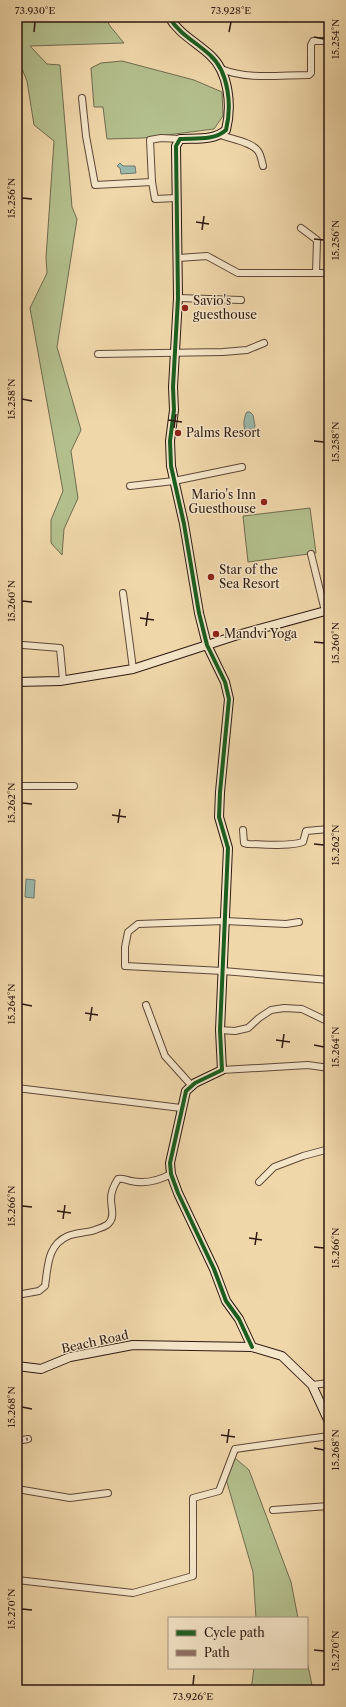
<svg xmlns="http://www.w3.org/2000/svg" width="346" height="1707" viewBox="0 0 346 1707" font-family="'Libre Caslon Text',serif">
<rect width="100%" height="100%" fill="#efd7aa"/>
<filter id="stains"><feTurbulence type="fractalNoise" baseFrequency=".005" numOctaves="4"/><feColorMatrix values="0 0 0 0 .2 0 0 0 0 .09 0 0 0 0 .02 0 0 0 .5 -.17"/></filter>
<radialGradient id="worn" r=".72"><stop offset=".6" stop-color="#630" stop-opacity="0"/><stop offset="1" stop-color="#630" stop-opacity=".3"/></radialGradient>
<g fill="#b3bf8d" stroke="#706c4f">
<polygon points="17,17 105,17 110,26 124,43 30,46 47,64 60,65 72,207 77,219 57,347 81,430 71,451 78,498 64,529 62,555 51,543 51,520 63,491 30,308 47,273 46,258 54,141 34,125 27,81 17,57"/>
<polygon points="122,61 194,80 222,92 223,116 214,129 143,138 107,139 103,107 94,107 91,68 101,63"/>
<polygon points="310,508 316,553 248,562 243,516"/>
<polygon points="235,1458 249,1470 291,1582 298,1618 256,1618 253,1572 226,1479"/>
<polygon points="307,1661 313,1690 251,1690 254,1668 307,1668"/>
</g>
<g fill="#9ab9ad" stroke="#6f796f">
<polygon points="120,163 123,166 135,166 136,173 121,174 120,168 117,166"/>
<path d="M247 412H250L253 415 255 426 253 430 249 429 245 430C243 425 244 416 247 412Z"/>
<polygon points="26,879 35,880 34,898 25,897"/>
</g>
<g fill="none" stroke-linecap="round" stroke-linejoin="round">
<g stroke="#5e4837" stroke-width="8">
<g id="street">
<path d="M221 69C248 80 280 75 309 75L311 73V45L313 41H329"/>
<polyline points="82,98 86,136 95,185 152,182"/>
<path d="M221 135C231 139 252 142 258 151 261 155 262 162 263 166"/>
<polyline points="176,198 155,199 152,182 150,140 161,138 180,139"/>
<polyline points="301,228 317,240 316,273"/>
<polyline points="178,258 207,256 238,273 329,273"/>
<polyline points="178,298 241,300"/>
<polyline points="98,354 223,352 247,350 264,343"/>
<polyline points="130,486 174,481 242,467"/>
<polyline points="311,554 325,611"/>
<polyline points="123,593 133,669"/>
<polyline points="23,645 60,648 63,680"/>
<polyline points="17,786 74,786"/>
<path d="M243 830 244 843 248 844C265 844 286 847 303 842L306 831 329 829"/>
<polyline points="299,922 286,924 225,921 138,924 128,932 125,947 125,966 223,971 329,980"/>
<polyline points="146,1005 165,1056 192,1086"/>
<polyline points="220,1030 235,1031 248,1028 259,1018 271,1010 284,1008 302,1009 329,1022"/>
<polyline points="222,1070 308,1065 329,1068"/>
<polyline points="17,1088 181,1108"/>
<polyline points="259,1182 274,1167 303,1156 329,1149"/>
<path d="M17 1295 39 1291 45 1286C48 1267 47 1245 68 1236 77 1232 87 1233 95 1230 99 1228 106 1227 109 1223 115 1217 111 1207 111 1199 111 1192 114 1185 118 1179 123 1178 126 1180 131 1181 145 1184 158 1181 171 1174"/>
<polyline points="312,1385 329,1383"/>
<polyline points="17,1441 28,1439"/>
<polyline points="17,1489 70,1498 108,1493"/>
<polyline points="273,1510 329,1506"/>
<polyline points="17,1580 133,1593 193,1576 193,1498 219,1491 235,1449 329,1436"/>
</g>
</g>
<g stroke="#2e1911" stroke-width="10">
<g id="secondary">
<path d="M169 17C179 34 196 42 210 55 229 72 232 106 226 130 214 141 195 138 180 139L176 146 178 298 173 387 174 410 170 441 171 466 184 524 199 613 207 645 225 682 229 699 220 792 219 817 228 848 220 1030 222 1070 195 1083 186 1091 170 1163 171 1174 178 1193 214 1269 226 1301 239 1319 252 1347"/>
<polyline points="17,682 60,681 133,669 241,634 329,610"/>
<polyline points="17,1366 41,1369 70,1357 133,1345 252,1347 282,1356 312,1385 329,1422"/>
</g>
</g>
<use href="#street" stroke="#f5e5c8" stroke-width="6"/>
<use href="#secondary" stroke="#f5e5c8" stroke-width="8"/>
<polyline stroke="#8d6e63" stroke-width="3" stroke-dasharray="6 3" stroke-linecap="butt" points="17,1441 28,1439"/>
<g stroke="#f5e5c8" stroke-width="6">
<path id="cycleway" d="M169 17C179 34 196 42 210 55 229 72 232 106 226 130 214 141 195 138 180 139L176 146 178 298 173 387 174 410 170 441 171 466 184 524 199 613 207 645 225 682 229 699 220 792 219 817 228 848 220 1030 222 1070 195 1083 186 1091 170 1163 171 1174 178 1193 214 1269 226 1301 239 1319 252 1347"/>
</g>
<use href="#cycleway" stroke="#1b5e20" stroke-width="4"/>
</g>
<path fill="none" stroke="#2e1911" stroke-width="1.5" d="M34 32 35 22M229 32 231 22M314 37 324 39M22 198 32 199M196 222 209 224M202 230 204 216M314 239 324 240M22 399 32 401M168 420 182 422M174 428 176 414M314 441 324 442M22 601 32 602M140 618 154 620M146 626 148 612M314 642 324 643M22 803 32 804M112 815 126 817M118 823 120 809M314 844 324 845M22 1004 32 1006M85 1013 98 1015M90 1021 92 1007M276 1040 290 1042M314 1045 324 1047M282 1048 284 1034M22 1206 32 1207M57 1211 71 1213M63 1219 65 1205M249 1238 262 1240M255 1245 257 1232M314 1247 324 1248M22 1407 32 1409M221 1435 235 1437M227 1443 229 1429M314 1448 324 1450M22 1609 32 1610M314 1650 324 1651M193 1685 194 1675"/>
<g fill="#8f2418" stroke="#f5e5c8" stroke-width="1.5">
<circle cx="185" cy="308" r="4"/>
<circle cx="178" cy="433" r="4"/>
<circle cx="264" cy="502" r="4"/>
<circle cx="211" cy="577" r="4"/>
<circle cx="216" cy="634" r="4"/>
</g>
<g text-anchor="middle" stroke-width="3" stroke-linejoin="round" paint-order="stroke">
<g font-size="12" fill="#2e1911" stroke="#f5e5c8" text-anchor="start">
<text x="193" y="305">Savio's<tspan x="193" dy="14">guesthouse</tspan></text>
<text x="186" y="437">Palms Resort</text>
<text x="256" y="499" text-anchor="end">Mario's Inn<tspan x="256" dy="14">Guesthouse</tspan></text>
<text x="219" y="574">Star of the<tspan x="219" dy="14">Sea Resort</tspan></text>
<text x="224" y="638">Mandvi Yoga</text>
</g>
<g font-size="12" fill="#2e1911" stroke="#f5e5c8">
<text transform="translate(95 1342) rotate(-12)" y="4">Beach Road</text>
</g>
</g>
<rect width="346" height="1707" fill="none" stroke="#efd7aa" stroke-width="44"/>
<rect x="168" y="1617" width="140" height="52" fill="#f5e5c8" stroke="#a5937f"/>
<rect x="176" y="1630" width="20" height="6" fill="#1b5e20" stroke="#a5937f"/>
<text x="204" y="1637" font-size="12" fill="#2e1911">Cycle path</text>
<rect x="176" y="1650" width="20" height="6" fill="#8d6e63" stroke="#a5937f"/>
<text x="204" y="1657" font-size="12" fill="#2e1911">Path</text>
<rect x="22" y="22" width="302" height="1663" fill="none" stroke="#2e1911" stroke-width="1.5"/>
<g font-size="10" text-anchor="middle" fill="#2e1911">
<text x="35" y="14">73.930°E</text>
<text x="231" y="14">73.928°E</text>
<text transform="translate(335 39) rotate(-90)" y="4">15.254°N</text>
<text transform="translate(11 198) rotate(-90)" y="4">15.256°N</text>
<text transform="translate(335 240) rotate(-90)" y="4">15.256°N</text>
<text transform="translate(11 399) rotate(-90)" y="4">15.258°N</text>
<text transform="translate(335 442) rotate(-90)" y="4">15.258°N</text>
<text transform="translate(11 601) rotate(-90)" y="4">15.260°N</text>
<text transform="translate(335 643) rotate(-90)" y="4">15.260°N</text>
<text transform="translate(11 803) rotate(-90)" y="4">15.262°N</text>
<text transform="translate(335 845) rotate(-90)" y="4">15.262°N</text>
<text transform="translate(11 1004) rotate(-90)" y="4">15.264°N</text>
<text transform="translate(335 1047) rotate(-90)" y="4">15.264°N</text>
<text transform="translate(11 1206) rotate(-90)" y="4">15.266°N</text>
<text transform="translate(335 1248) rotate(-90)" y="4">15.266°N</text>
<text transform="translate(11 1407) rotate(-90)" y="4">15.268°N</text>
<text transform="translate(335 1450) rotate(-90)" y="4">15.268°N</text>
<text transform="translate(11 1609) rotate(-90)" y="4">15.270°N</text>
<text transform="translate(335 1651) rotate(-90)" y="4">15.270°N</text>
<text x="193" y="1700">73.926°E</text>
</g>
<rect width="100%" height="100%" filter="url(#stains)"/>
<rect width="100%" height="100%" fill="url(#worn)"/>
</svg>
